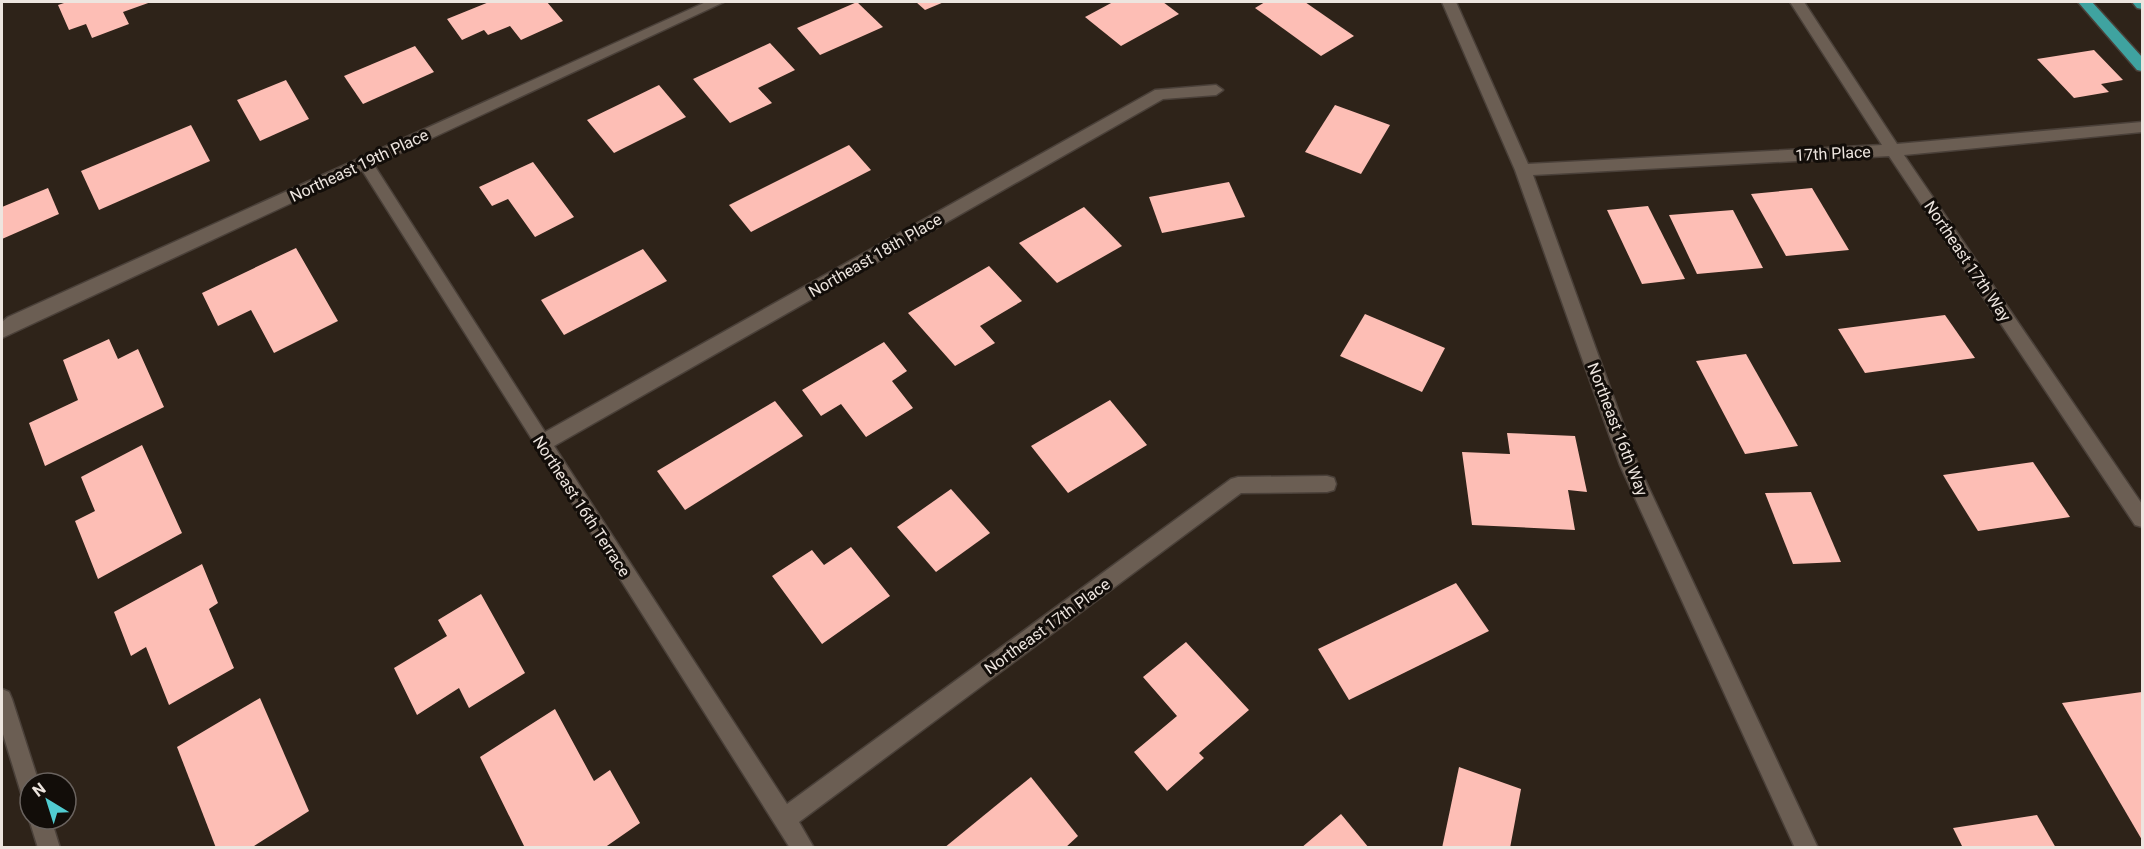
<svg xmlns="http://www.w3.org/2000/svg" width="2144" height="849" viewBox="0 0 2144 849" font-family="Roboto,sans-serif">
<rect width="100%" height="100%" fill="#2e2319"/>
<g fill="#fdbeb5">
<polygon points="67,2 151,2 123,12 129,24 92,38 86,24 69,30 58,5"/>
<polygon points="489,2 547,2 563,21 521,40 510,26 488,35 484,30 462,40 447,19"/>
<polygon points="857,2 883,27 820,55 797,28"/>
<polygon points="916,2 944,2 925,10"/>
<polygon points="1113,2 1163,2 1179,14 1121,46 1085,17"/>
<polygon points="1265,2 1305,2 1354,36 1321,56 1255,8"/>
<polygon points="770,43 795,70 758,88 772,103 730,123 693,79"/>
<polygon points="415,46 434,72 363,104 344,76"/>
<polygon points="2094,50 2123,80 2101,84 2109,92 2074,98 2037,59"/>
<polygon points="286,80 309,119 260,141 237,100"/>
<polygon points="659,85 686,117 614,153 587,120"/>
<polygon points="1335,105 1390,125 1361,174 1305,152"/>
<polygon points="191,125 210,161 99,210 81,171"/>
<polygon points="849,145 871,170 751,232 729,205"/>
<polygon points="533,162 574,217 535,237 508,199 492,206 479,187"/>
<polygon points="1229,182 1245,217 1162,233 1149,197"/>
<polygon points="48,188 59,214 2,239 2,207"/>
<polygon points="1812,188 1849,250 1786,256 1751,194"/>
<polygon points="1648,206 1685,279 1642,284 1607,210"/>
<polygon points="1084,207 1122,246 1057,283 1019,243"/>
<polygon points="1733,210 1763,268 1697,274 1669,215"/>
<polygon points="296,248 338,321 274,353 251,310 218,326 202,293"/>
<polygon points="643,249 667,281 564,335 541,300"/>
<polygon points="989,266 1022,301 980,326 995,343 955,366 908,313"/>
<polygon points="1365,314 1445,348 1422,392 1340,356"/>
<polygon points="1945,315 1975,358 1865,373 1838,329"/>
<polygon points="109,339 118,359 138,349 164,407 45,466 29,423 78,400 63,360"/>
<polygon points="884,342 907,371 892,381 913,408 866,437 841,404 821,416 802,390"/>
<polygon points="1746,354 1798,446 1745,454 1696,361"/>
<polygon points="1110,400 1147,445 1068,493 1031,446"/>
<polygon points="775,401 803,436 685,510 657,471"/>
<polygon points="1507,433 1575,436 1587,492 1568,490 1575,530 1472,525 1462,452 1510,454"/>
<polygon points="142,445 182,533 98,579 75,521 95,511 81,477"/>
<polygon points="2033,462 2070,517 1978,531 1943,475"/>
<polygon points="951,489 990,533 936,572 897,527"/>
<polygon points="1811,492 1841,562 1793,564 1765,493"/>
<polygon points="851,547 890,596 822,644 772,576 812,550 824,565"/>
<polygon points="202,564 218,603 209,609 234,668 169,705 146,647 131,656 114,612"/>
<polygon points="1456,583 1489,631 1349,700 1318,649"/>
<polygon points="481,594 525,673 469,708 459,688 417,715 394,668 447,636 438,620"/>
<polygon points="1186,642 1249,710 1199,753 1204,758 1167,791 1134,752 1177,716 1143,677"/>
<polygon points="2142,692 2142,840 2062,703"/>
<polygon points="260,698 309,811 251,848 216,848 177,747"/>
<polygon points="555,709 594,781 610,770 640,823 604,848 525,848 480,757"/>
<polygon points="1459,767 1521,789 1510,848 1442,848"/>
<polygon points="1031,777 1078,836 1065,848 944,848"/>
<polygon points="1341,814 1369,848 1301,848"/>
<polygon points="2037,815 2056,848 1963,848 1953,828"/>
</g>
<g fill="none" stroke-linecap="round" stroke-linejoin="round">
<g stroke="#4a4039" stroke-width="3">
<g id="minor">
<polygon points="706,2 724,2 374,165 545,432 1155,90 1216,85 1223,90 1216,95 1163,99 554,446 787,804 1231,479 1238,477 1327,476 1334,478 1336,484 1334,490 1327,492 1241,493 799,822 814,848 790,848 362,170 2,338 2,322 8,317"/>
<polygon points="1442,2 1456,2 1528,164 1882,145 1790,2 1804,2 1897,144 2142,122 2142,132 1904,155 2142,504 2142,527 2135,525 1889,156 1533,175 1638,465 1818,848 1795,848 1620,465 1515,170"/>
<polygon points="2,689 9,692 12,699 39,783 30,783 30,799 22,796 2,731"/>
<polygon points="30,817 30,819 51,819 60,848 38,848 29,819"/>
</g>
</g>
<g stroke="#4a4039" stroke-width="3">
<g id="highway">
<polygon points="2078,2 2092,2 2142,57 2142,71 2137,70"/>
<polygon points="2132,2 2142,2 2142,9 2137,8"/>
</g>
</g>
<use href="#minor" fill="#6b5e53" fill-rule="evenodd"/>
<use href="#highway" fill="#3fa3a0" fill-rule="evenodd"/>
</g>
<g text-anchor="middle" stroke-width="6" stroke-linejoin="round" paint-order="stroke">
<g font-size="16" fill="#ede5df" stroke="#120d09">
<text transform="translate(1833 153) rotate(-3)" y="6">17th Place</text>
<text transform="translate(359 165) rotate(-25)" y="6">Northeast 19th Place</text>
<text transform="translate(875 255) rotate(-30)" y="6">Northeast 18th Place</text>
<text transform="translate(1968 261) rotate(56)" y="6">Northeast 17th Way</text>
<text transform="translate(1618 429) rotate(69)" y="6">Northeast 16th Way</text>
<text transform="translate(582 506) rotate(57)" y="6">Northeast 16th Terrace</text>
<text transform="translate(1047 626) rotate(-36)" y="6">Northeast 17th Place</text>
</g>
</g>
<rect width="2144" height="849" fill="none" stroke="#ede5df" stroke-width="6"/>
<g transform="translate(48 801) rotate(322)"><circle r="28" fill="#120d09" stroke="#6a635f" stroke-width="1.5"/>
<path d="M0-4.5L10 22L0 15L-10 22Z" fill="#51ccd1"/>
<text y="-9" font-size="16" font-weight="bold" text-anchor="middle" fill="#ede5df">N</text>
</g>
</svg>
